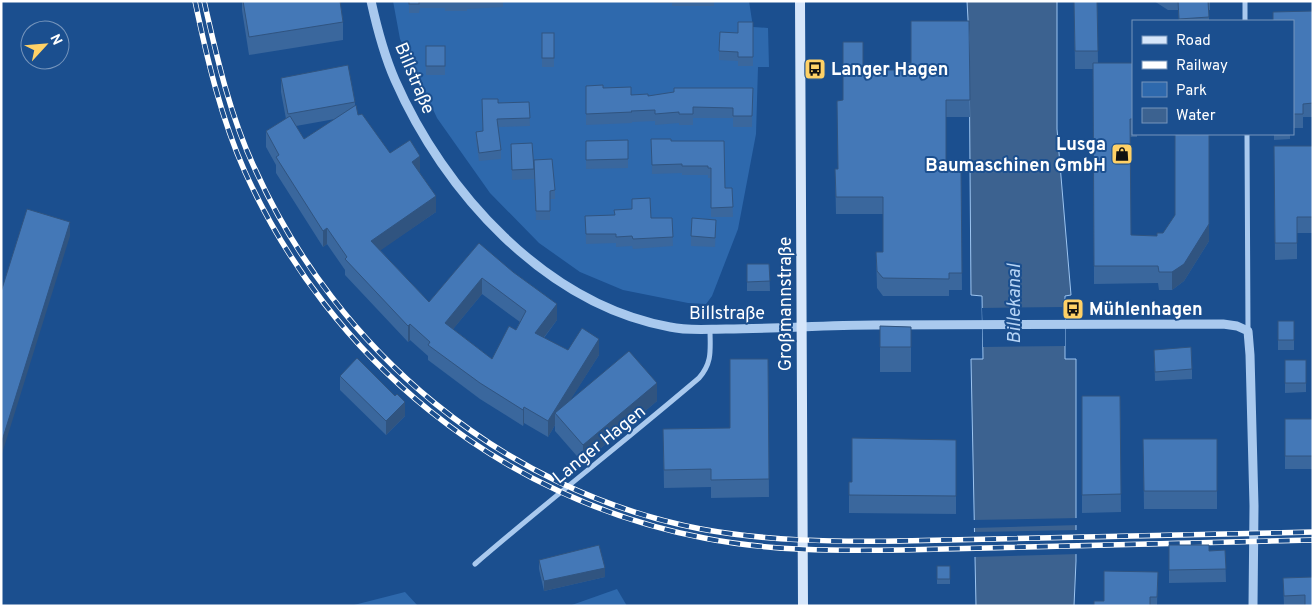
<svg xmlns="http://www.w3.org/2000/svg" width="1314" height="607" viewBox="0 0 1314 607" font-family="Overpass,sans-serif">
<rect width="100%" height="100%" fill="#1b4f8f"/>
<g fill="#2e69ad">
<polygon points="393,1 749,1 753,27 768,28 769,67 758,67 756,134 738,229 712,296 706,304 688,303 623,290 580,272 539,243 490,193 437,118 400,39"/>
<polygon points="617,589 627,606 569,606"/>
<polygon points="405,592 418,606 350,606"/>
</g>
<polygon fill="#3c6290" stroke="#9cc4f0" points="967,1 1057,1 1057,129 1071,295 1065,296 1065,359 1076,359 1076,561 1074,606 976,606 971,359 983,359 982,296 971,295 969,38"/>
<g fill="#1b4f8f">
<polygon points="1065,307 1065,346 983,347 982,308"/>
<polygon points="1079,518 1079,525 973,528 973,520"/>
<polygon points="1079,530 1079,554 973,557 973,532"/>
</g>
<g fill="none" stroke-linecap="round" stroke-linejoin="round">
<g stroke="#a9c9ee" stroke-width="5">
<polyline points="1245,1 1245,21"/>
<polyline points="1247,134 1248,331"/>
<path d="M475 564C548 501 625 441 699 378 713 362 710 349 710 329"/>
</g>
<path stroke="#a9c9ee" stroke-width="9" d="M371 1C377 28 384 55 395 80 444 192 545 304 670 327 688 331 707 329 726 329 775 329 825 325 874 325 990 325 1106 324 1223 324L1237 326 1248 331 1250 355 1254 506 1253 606"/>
<polyline stroke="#d6e6fa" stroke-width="10" points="800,1 803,606"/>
<g stroke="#fff" stroke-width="5.5">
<g id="rail">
<path d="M195 1C207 59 221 118 245 172 330 360 500 499 704 538 769 551 836 551 902 550L1313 540"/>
<path d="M204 1C217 58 230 116 255 169 337 351 503 491 701 529 767 541 834 542 900 541L1313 532"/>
</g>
</g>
<use href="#rail" stroke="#1b4f8f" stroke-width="4" stroke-dasharray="11" stroke-linecap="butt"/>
</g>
<g fill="#3a679d" fill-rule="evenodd">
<polygon points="242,1 340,1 343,22 343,40 249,55 242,10"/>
<polygon points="409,1 503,1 503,7 467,9 467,11 445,11 445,8 420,8 419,13 409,13"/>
<polygon points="654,1 714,1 714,6 672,6 672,3 654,3"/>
<polygon points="1074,1 1097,1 1098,63 1133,63 1133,134 1137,134 1137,137 1130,137 1131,235 1157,236 1157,233 1209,241 1184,281 1172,290 1159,290 1158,283 1094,284 1093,69 1075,69"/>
<polygon points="1154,1 1210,1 1210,10 1209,10 1209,21 1179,21 1178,10 1168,10"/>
<polygon points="1313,11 1313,117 1303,117 1303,128 1293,128 1293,21"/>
<polygon points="969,21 970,117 946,117 946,169 961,169 962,290 949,290 949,296 883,296 877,288 876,252 883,252 883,214 836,214 835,169 838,169 843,100 863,70 900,70 911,63"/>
<polygon points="753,22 753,66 738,66 738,61 719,60 719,51 738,33"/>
<rect x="542" y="33" width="12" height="34"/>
<rect x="426" y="46" width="19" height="29"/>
<path d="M281 78 355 102V106L358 115 390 153 420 172 419 173 436 212 380 250 429 302 479 243 557 320 544 338 568 350 599 355 570 400 657 401 583 463 555 431V425L548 437 524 423 523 426 480 399 428 360V356L410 340 408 342 345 275V270L327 244 323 247 276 173V165L266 147V131L286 119 281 92ZM335 119 304 139 296 126ZM482 294 520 322 516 330 492 359 453 329Z"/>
<polygon points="586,86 603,88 631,95 648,96 753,88 752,127 733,127 733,118 693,118 693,125 679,125 679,123 655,125 655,121 632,122 632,123 586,125"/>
<polygon points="529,102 530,126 498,127 501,150 501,159 479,161 476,140 476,132 483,131 498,103"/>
<polygon points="1274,134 1290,134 1290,139 1274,140"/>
<polygon points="651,139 671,141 724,141 725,188 732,188 733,217 711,217 711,178 708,178 708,175 682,175 682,173 652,174"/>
<polygon points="628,140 628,168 586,169 586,141"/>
<polygon points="511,144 534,169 534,179 512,180"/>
<polygon points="1274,146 1313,146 1313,233 1297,233 1297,259 1275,260"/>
<polygon points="534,169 555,190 555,199 550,199 550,220 536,220"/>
<polygon points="585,216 651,218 672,218 673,246 633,249 632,246 616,247 616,243 586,244"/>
<polygon points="716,229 715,247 691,246 691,236"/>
<polygon points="747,264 769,264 770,291 747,291"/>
<rect x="1278" y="321" width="16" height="29"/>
<polygon points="880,326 911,327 911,372 880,372"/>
<polygon points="1154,350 1192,369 1192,379 1155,381"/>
<polygon points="768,359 769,497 711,498 711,487 664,488 663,429 730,428"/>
<polygon points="1285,360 1306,360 1306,392 1285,393"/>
<polygon points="340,376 405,416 386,435 340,390"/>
<polygon points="1082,396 1120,396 1121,512 1082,513"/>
<rect x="1285" y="419" width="28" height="50"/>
<polygon points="1143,439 1217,439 1217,509 1144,509"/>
<polygon points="956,440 956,514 849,513 849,482 852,482"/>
<polygon points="1169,545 1209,551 1225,550 1226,582 1169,583"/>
<polygon points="539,560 605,577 544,591 539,569"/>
<rect x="937" y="566" width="13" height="18"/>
<polygon points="1158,572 1157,606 1094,606 1104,601"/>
<polygon points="1313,577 1313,606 1284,606 1283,578"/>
</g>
<g fill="#305480">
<polygon points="420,156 420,172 412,178 412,162"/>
<polygon points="436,196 436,212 371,257 371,241"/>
<polygon points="70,222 70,236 1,457 1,444"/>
<polygon points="1209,224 1209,241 1184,281 1172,290 1172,272"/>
<polygon points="327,228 327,244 323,247 323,231"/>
<polygon points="482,278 482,294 445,339 445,323"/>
<polygon points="557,304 557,320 535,349 535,333"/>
<polygon points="410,324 410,340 408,342 408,326"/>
<polygon points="599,339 599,355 559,418 555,413 555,425 548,437 548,421"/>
<polygon points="657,383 657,401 583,463 583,445"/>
<polygon points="405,402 405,416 386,435 386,421"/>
<polygon points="524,407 524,423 523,426 523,410"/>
<polygon points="605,568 605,577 544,591 544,581"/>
</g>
<g fill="#4478b7" stroke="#305480" fill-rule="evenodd">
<polygon points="243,1 340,1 343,22 249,37"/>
<rect x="409" y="1" width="10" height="3"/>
<polygon points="1074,1 1097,1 1098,51 1075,51"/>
<polygon points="1178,1 1208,1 1209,17 1179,19"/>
<polygon points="1313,11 1313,103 1303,104 1303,114 1293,114 1293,21 1273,21 1273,12"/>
<polygon points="911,21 969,21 970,100 946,100 946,169 961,169 962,273 949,273 949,279 883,278 877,271 876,252 883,252 883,197 836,197 835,169 838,169 837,101 843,100 843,42 863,42 863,70 900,70 900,64 911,63"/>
<polygon points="738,22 753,22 753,57 738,57 738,52 719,51 720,32 738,33"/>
<rect x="542" y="33" width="12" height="25"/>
<rect x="426" y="46" width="19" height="20"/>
<polygon points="1093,63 1133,63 1133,119 1130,119 1131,235 1157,236 1157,233 1163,233 1175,215 1175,134 1209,134 1209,224 1184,264 1172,272 1159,272 1158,266 1094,266"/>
<polygon points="348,65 355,102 288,114 281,78"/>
<polygon points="603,85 603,88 631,87 631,95 648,94 648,96 674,92 674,88 753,88 752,116 733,116 733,108 693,107 693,114 679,114 679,112 655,114 655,110 631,111 632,112 586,114 586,86"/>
<polygon points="482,99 498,99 498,103 529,102 530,118 497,119 501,150 479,153 476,132 483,131"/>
<path d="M356 105 358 115 362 114 390 153 410 140 420 156 412 162 436 196 371 241 429 302 479 243 513 272 557 304 535 333 568 350 582 328 599 339 548 421 524 407 523 410 480 383 428 345 430 342 410 324 408 326 345 259 347 257 327 228 323 231 276 157 279 155 266 131 290 116 304 139ZM482 278 526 311 516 330 509 326 492 359 445 323Z"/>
<polygon points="651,139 671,139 671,141 724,141 725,188 732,188 733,207 711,208 711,168 708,168 708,166 682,166 682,164 652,165"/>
<polygon points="628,140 628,159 586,160 586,141"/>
<polygon points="532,143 534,169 512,170 511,144"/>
<polygon points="1274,146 1313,146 1313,217 1297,217 1297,243 1275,243"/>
<polygon points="552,159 555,190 550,191 550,211 536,211 534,160"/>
<polygon points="650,198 651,218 672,218 673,237 633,239 632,236 616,237 616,234 586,234 585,216 615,215 614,210 632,209 632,199"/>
<polygon points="27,209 70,222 1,444 1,292"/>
<polygon points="692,218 716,220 715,238 691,236"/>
<polygon points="747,264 769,264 770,281 747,282"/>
<rect x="1278" y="321" width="16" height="19"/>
<polygon points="880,326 911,327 911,347 880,347"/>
<polygon points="1191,347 1192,369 1155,372 1154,350"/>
<polygon points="629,351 657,383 583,445 555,413"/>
<polygon points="357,358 395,396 397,394 405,402 386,421 340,376"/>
<polygon points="730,359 768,359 769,479 711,480 711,469 664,470 663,429 730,428"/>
<rect x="1285" y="360" width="21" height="23"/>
<polygon points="1082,396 1120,396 1121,494 1082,495"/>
<rect x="1285" y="419" width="28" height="37"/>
<polygon points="852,438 956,440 956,496 849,495 849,482 852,482"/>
<polygon points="1143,439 1217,439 1217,491 1144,491"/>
<polygon points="599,545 605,568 544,581 539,560"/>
<polygon points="1169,545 1209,545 1209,551 1225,550 1226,569 1169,570"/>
<rect x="937" y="566" width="13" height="13"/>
<polygon points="1104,571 1158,572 1157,597 1150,597 1150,606 1094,606 1094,601 1104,601"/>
<polygon points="1313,577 1313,606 1305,606 1305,595 1284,596 1283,578"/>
</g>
<defs>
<g id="bus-square" transform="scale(1.125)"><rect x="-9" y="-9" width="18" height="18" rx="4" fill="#ffd166" stroke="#1b4f8f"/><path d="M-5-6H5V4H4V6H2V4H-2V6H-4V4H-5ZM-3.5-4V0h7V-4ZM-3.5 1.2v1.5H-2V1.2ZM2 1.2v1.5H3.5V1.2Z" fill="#111"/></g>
<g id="shop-square" transform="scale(1.125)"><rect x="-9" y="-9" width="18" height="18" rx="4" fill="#ffd166" stroke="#1b4f8f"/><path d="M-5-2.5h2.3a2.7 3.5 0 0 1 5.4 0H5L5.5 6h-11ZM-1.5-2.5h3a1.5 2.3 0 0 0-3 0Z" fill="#111"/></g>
</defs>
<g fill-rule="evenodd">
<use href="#bus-square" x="815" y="69"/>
<use href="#shop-square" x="1122" y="154"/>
<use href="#bus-square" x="1073" y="309"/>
</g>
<g text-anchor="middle" stroke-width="4" stroke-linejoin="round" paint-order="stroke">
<g font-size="18" font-weight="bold" fill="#fff" stroke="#1b4f8f" text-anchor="start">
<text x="831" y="75">Langer Hagen</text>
<text x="1106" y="150" text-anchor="end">Lusga<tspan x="1106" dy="21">Baumaschinen GmbH</tspan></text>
<text x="1089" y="315">Mühlenhagen</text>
</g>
<g font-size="18" fill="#fff" stroke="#1b4f8f">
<text transform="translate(415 78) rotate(67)" y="6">Billstraße</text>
<text transform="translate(785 304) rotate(-90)" y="6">Großmannstraße</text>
<text x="727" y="319">Billstraße</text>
<text transform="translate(599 444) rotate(-39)" y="6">Langer Hagen</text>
</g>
<g font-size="19" font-style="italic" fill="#b5d3f5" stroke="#1b4f8f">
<text transform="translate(1013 304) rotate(-90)" y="7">Billekanal</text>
</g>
</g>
<rect width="1314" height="607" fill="none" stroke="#ffffff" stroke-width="5"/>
<rect x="1132" y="20" width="162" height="115" fill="#1b4f8f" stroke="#7695bc"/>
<rect x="1142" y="36" width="25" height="8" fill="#d6e6fa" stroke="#7695bc"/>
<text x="1176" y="45" font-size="15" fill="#ffffff">Road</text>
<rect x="1142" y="61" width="25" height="8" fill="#ffffff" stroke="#7695bc"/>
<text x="1176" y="70" font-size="15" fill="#ffffff">Railway</text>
<rect x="1142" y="82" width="25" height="15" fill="#2e69ad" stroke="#7695bc"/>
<text x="1176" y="95" font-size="15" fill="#ffffff">Park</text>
<rect x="1142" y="108" width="25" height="15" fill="#3c6290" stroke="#7695bc"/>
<text x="1176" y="120" font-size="15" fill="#ffffff">Water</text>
<g transform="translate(45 45) rotate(64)"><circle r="24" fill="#1b4f8f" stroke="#7695bc"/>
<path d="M0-4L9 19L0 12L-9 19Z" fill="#ffd166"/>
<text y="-8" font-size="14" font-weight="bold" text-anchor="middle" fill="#ffffff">N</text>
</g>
</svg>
